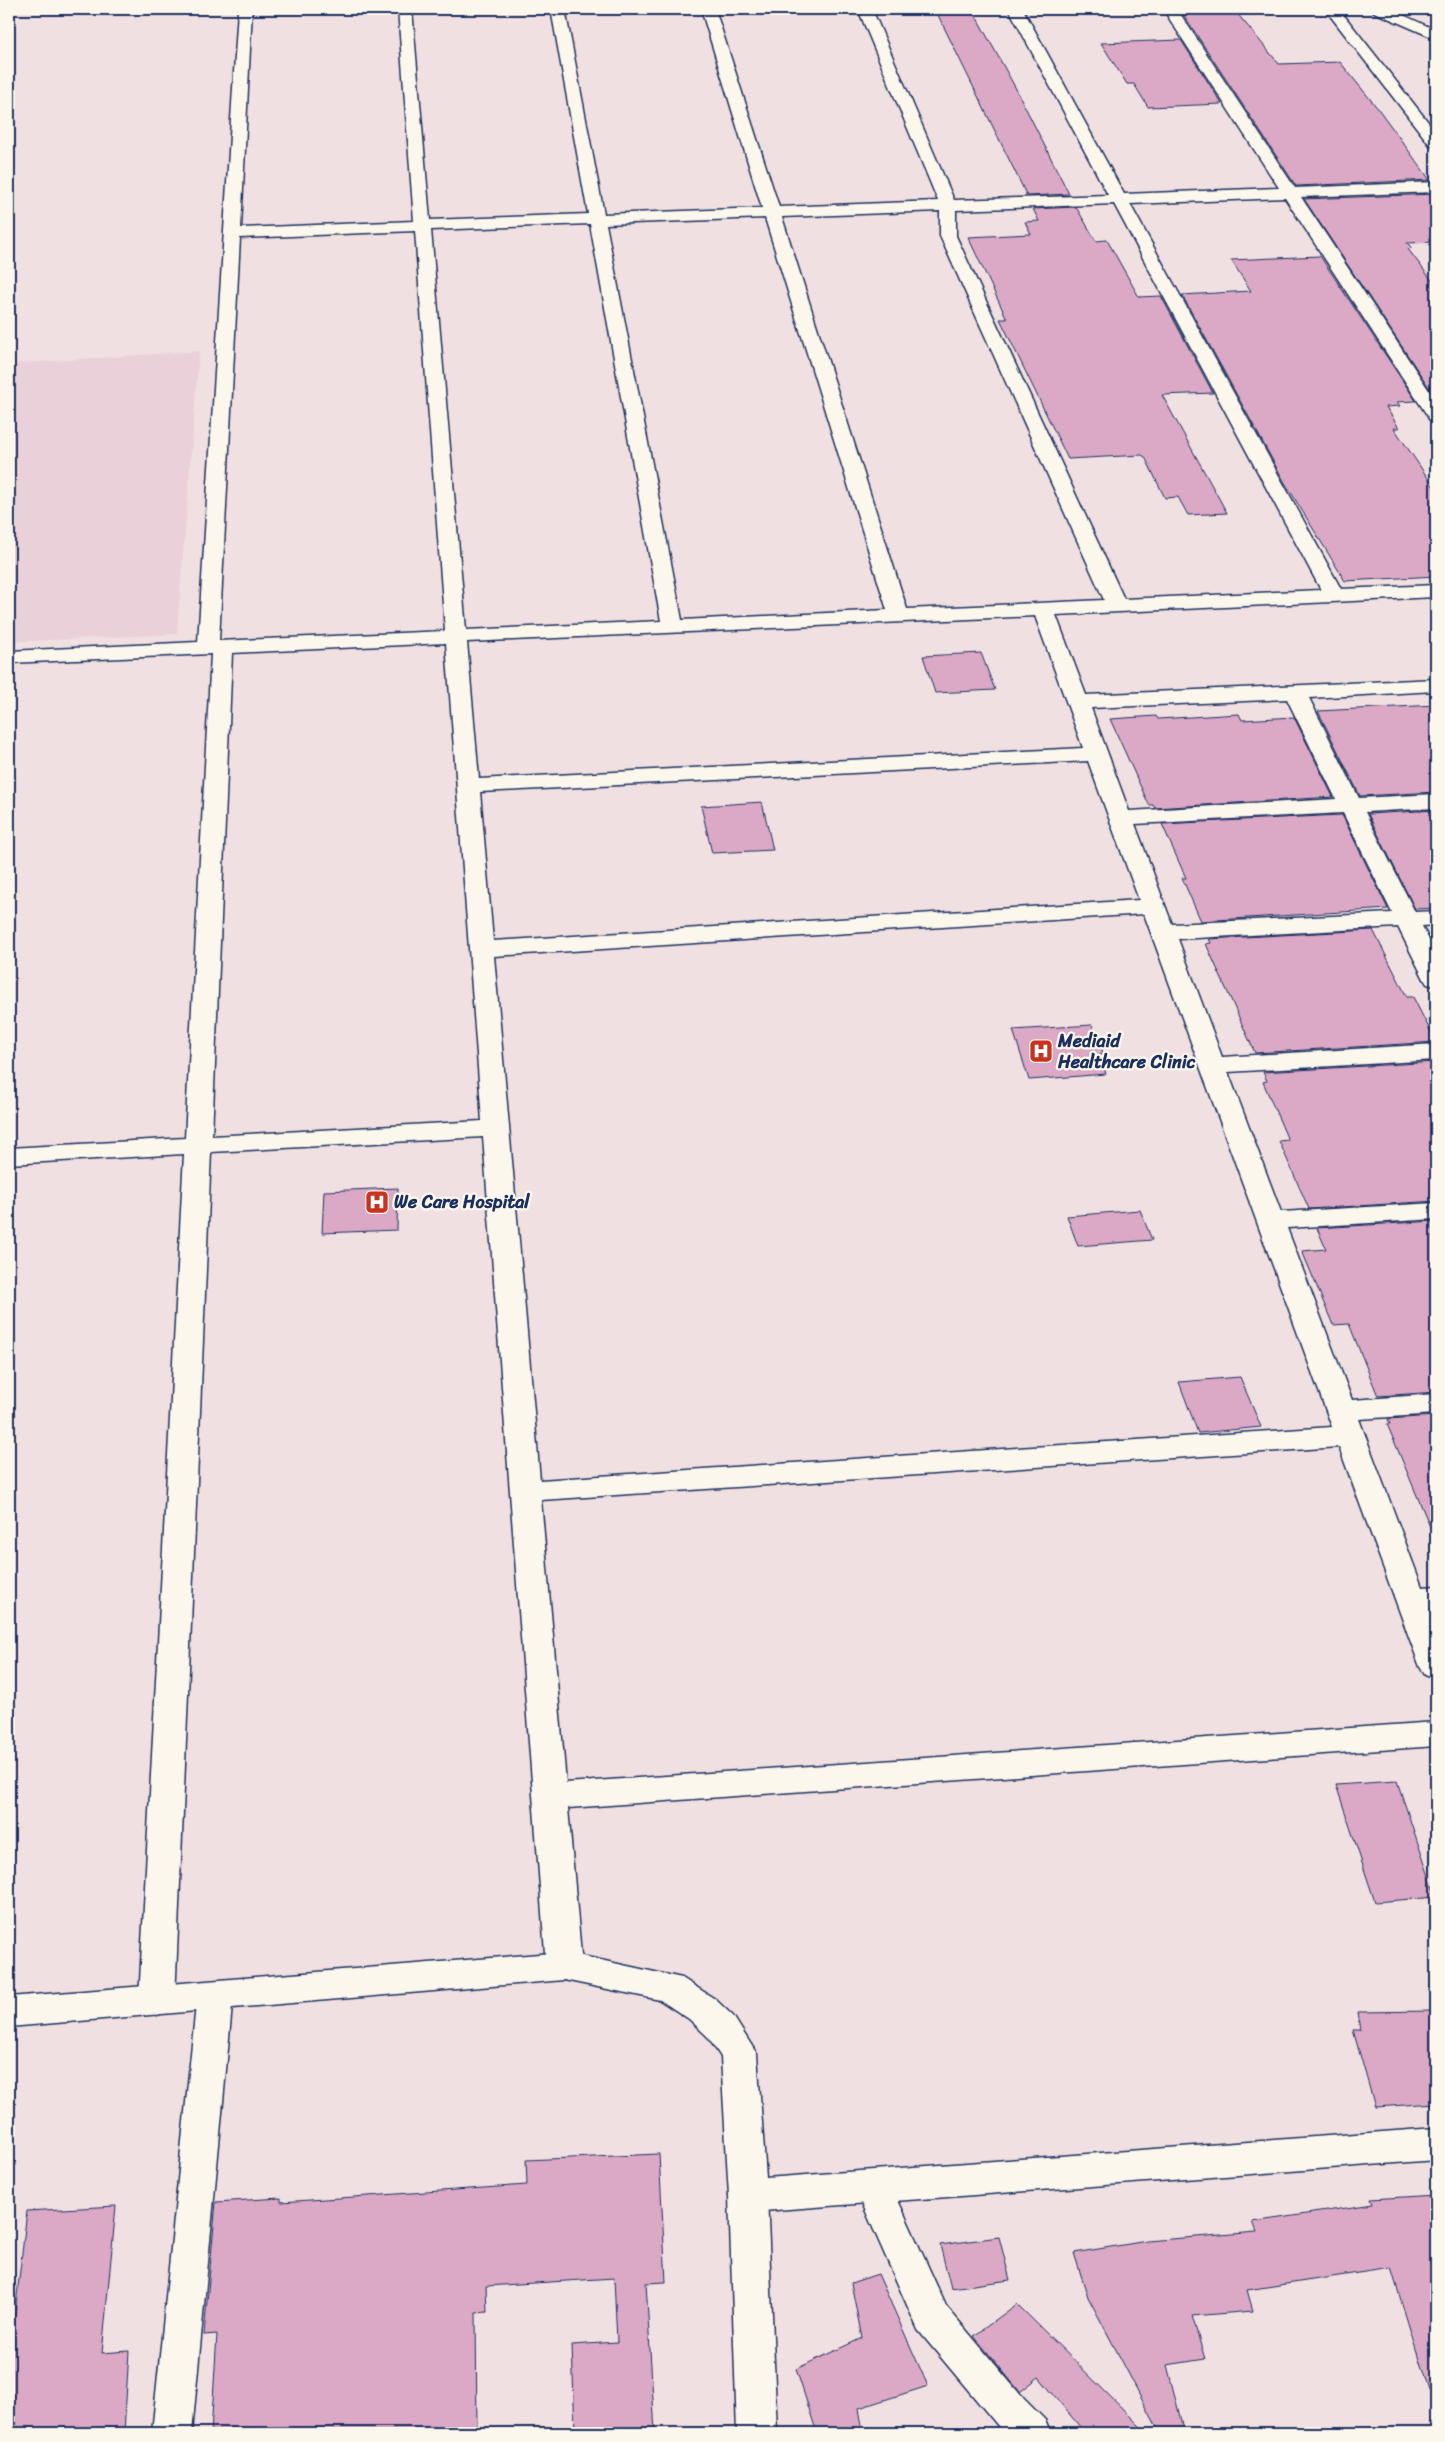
<svg xmlns="http://www.w3.org/2000/svg" width="1445" height="2442" viewBox="0 0 1445 2442" font-family="Sriracha,sans-serif">
<rect width="100%" height="100%" fill="#f1e0e1"/>
<filter id="ink" filterUnits="userSpaceOnUse"><feTurbulence type="fractalNoise" baseFrequency=".02" numOctaves="2"/><feDisplacementMap in="SourceGraphic" scale="10" xChannelSelector="R" yChannelSelector="G"/><feConvolveMatrix kernelMatrix="1 2 1 2 8 2 1 2 1" color-interpolation-filters="sRGB"/></filter>
<g filter="url(#ink)">
<polygon fill="#ead0d9" points="199,351 177,634 9,642 9,364"/>
<g fill="#dba9c6" stroke="#1b2f5e">
<polygon points="935,9 972,9 1015,87 1069,194 1027,196"/>
<polygon points="1236,12 1279,64 1340,62 1379,110 1430,180 1296,186 1183,14"/>
<polygon points="1181,40 1222,104 1148,107 1134,84 1127,84 1101,43"/>
<polygon points="1436,194 1436,242 1407,243 1412,248 1408,249 1436,286 1436,398 1304,199"/>
<polygon points="1076,207 1096,241 1107,240 1139,297 1161,296 1213,393 1162,395 1227,513 1188,515 1178,497 1165,498 1145,457 1142,455 1068,459 1000,319 1007,319 968,237 1031,234 1025,222 1039,221 1033,209"/>
<polygon points="1320,256 1416,401 1397,402 1400,406 1386,407 1399,428 1394,428 1436,490 1436,576 1345,581 1284,481 1182,295 1251,291 1231,260"/>
<polygon points="981,653 995,690 935,693 923,656"/>
<polygon points="1436,705 1436,792 1360,796 1318,711"/>
<polygon points="1239,714 1242,720 1294,717 1333,797 1155,808 1153,805 1149,805 1110,719 1156,716 1158,719"/>
<polygon points="762,802 773,850 712,853 701,806"/>
<polygon points="1436,810 1436,908 1415,909 1368,814"/>
<polygon points="1342,815 1388,909 1201,921 1182,878 1186,878 1162,824"/>
<polygon points="1373,930 1407,997 1413,997 1436,1042 1255,1053 1206,944 1211,943 1209,939"/>
<polygon points="1092,1025 1104,1055 1099,1055 1106,1074 1029,1080 1013,1030"/>
<polygon points="1436,1062 1436,1201 1309,1209 1279,1141 1288,1140 1263,1082 1267,1081 1263,1072"/>
<polygon points="398,1188 397,1230 322,1233 324,1191"/>
<polygon points="1140,1210 1152,1240 1078,1246 1067,1216"/>
<polygon points="1436,1221 1436,1392 1378,1396 1349,1324 1333,1325 1302,1251 1326,1249 1317,1228"/>
<polygon points="1240,1377 1261,1427 1198,1433 1179,1382"/>
<polygon points="1436,1416 1436,1541 1387,1424 1390,1424 1388,1419"/>
<polygon points="1397,1781 1436,1897 1375,1902 1336,1785"/>
<polygon points="1436,2011 1436,2103 1375,2107 1353,2030 1360,2030 1357,2012"/>
<polygon points="659,2154 666,2282 646,2283 655,2433 575,2433 572,2345 617,2342 614,2278 486,2286 487,2312 476,2313 477,2433 211,2433 217,2334 204,2335 216,2202 281,2198 281,2202 527,2185 526,2160"/>
<polygon points="1436,2195 1436,2390 1429,2391 1391,2268 1247,2290 1253,2311 1192,2316 1205,2359 1167,2365 1184,2433 1160,2433 1088,2297 1074,2253 1147,2241 1257,2232 1253,2222 1373,2204 1371,2199"/>
<polygon points="116,2206 102,2353 129,2351 124,2433 9,2433 9,2364 27,2211"/>
<polygon points="999,2237 1010,2280 951,2288 940,2245"/>
<polygon points="878,2274 928,2386 859,2408 863,2433 817,2433 796,2369 862,2338 851,2283"/>
<polygon points="1017,2304 1147,2433 1085,2433 1039,2377 1020,2392 974,2336"/>
</g>
<g fill="none" stroke-linecap="round" stroke-linejoin="round">
<g stroke="#1b2f5e" stroke-width="3">
<g id="street">
<path d="M238 9H252L241 228 414 221 398 9H412L430 220 588 214 551 9H565L604 214 762 208 701 9H715L779 207 938 201 858 9H872L954 200 1108 195 1009 9H1023L1124 194 1279 188 1163 9H1177L1295 188 1436 182V192L1301 197 1436 401V421L1429 419 1427 415 1285 198 1130 204 1341 589 1436 585V597L1056 615 1086 695 1436 679V691L1309 698 1359 798 1436 794V808L1365 812 1415 912 1436 911V925L1422 926 1436 954V986L1427 984 1424 979 1398 927 1178 939 1222 1057 1436 1044V1060L1228 1072 1281 1212 1436 1203V1219L1287 1228 1352 1400 1436 1394V1414L1359 1419 1422 1587 1436 1586V1608L1430 1609 1436 1625V1679L1425 1675 1420 1667 1339 1447 541 1500 566 1783 1436 1722V1746L568 1808 582 1966 577 1976 564 1980 551 1976 546 1966 483 1137 211 1152 175 2000 170 2010 157 2015 144 2010 139 2000 184 1154 9 1164V1148L185 1138 211 654 9 663V651L198 642ZM1114 204 1321 590 1124 599 956 236V210ZM940 211V236L1104 600 907 609 782 217ZM765 218 887 610 682 620 606 224ZM590 224 661 621 466 630 431 230ZM415 231 445 631 219 641 240 238ZM1035 616 1083 748 479 779 467 642ZM446 643 482 1121 212 1136 232 653ZM1287 699 1336 799 1129 811 1091 708ZM1088 761 1139 900 493 941 480 792ZM1343 813 1392 913 1172 924 1135 824ZM1144 914 1332 1427 540 1480 494 956Z"/>
<polygon points="1325,9 1339,9 1436,132 1436,147 1430,145"/>
<polygon points="215,1981 228,1985 233,1995 192,2433 152,2433 197,1995 202,1985"/>
<polygon points="874,2171 887,2176 946,2306 1024,2399 1045,2420 1051,2433 1004,2433 918,2330 855,2187 861,2176"/>
<polygon points="748,2180 761,2184 767,2196 777,2433 737,2433 729,2196 735,2184"/>
</g>
</g>
<g stroke="#1b2f5e" stroke-width="3">
<g id="secondary">
<polygon points="1372,9 1390,9 1436,30 1436,39 1374,12"/>
<polygon points="564,1952 682,1978 715,1999 733,2016 757,2054 766,2178 1436,2128 1436,2160 748,2212 735,2208 729,2196 721,2057 707,2036 689,2019 660,2000 564,1980 9,2027 9,1997"/>
</g>
</g>
<use href="#street" fill="#fbf7ec" fill-rule="evenodd"/>
<use href="#secondary" fill="#fbf7ec" fill-rule="evenodd"/>
</g>
</g>
<defs>
<g id="hospital-square" transform="scale(1.25)"><rect x="-9" y="-9" width="18" height="18" rx="4" fill="#c8321e" stroke="#fbf7ec"/><path d="M-5-5h3v3.5h4V-5h3V5h-3V1.5h-4V5h-3Z" fill="#fff"/></g>
</defs>
<g fill-rule="evenodd">
<use href="#hospital-square" x="1041" y="1051"/>
<use href="#hospital-square" x="377" y="1202"/>
</g>
<g text-anchor="middle" stroke-width="4.5" stroke-linejoin="round" paint-order="stroke">
<g font-size="18" font-weight="bold" fill="#1b2f5e" stroke="#fbf7ec" text-anchor="start">
<text x="1058" y="1047">Mediaid<tspan x="1058" dy="21">Healthcare Clinic</tspan></text>
<text x="394" y="1208">We Care Hospital</text>
</g>
</g>
<rect width="1445" height="2442" fill="none" stroke="#fbf7ec" stroke-width="30"/>
<rect x="15" y="15" width="1415" height="2412" fill="none" stroke="#1b2f5e" stroke-width="2" filter="url(#ink)"/>
</svg>
